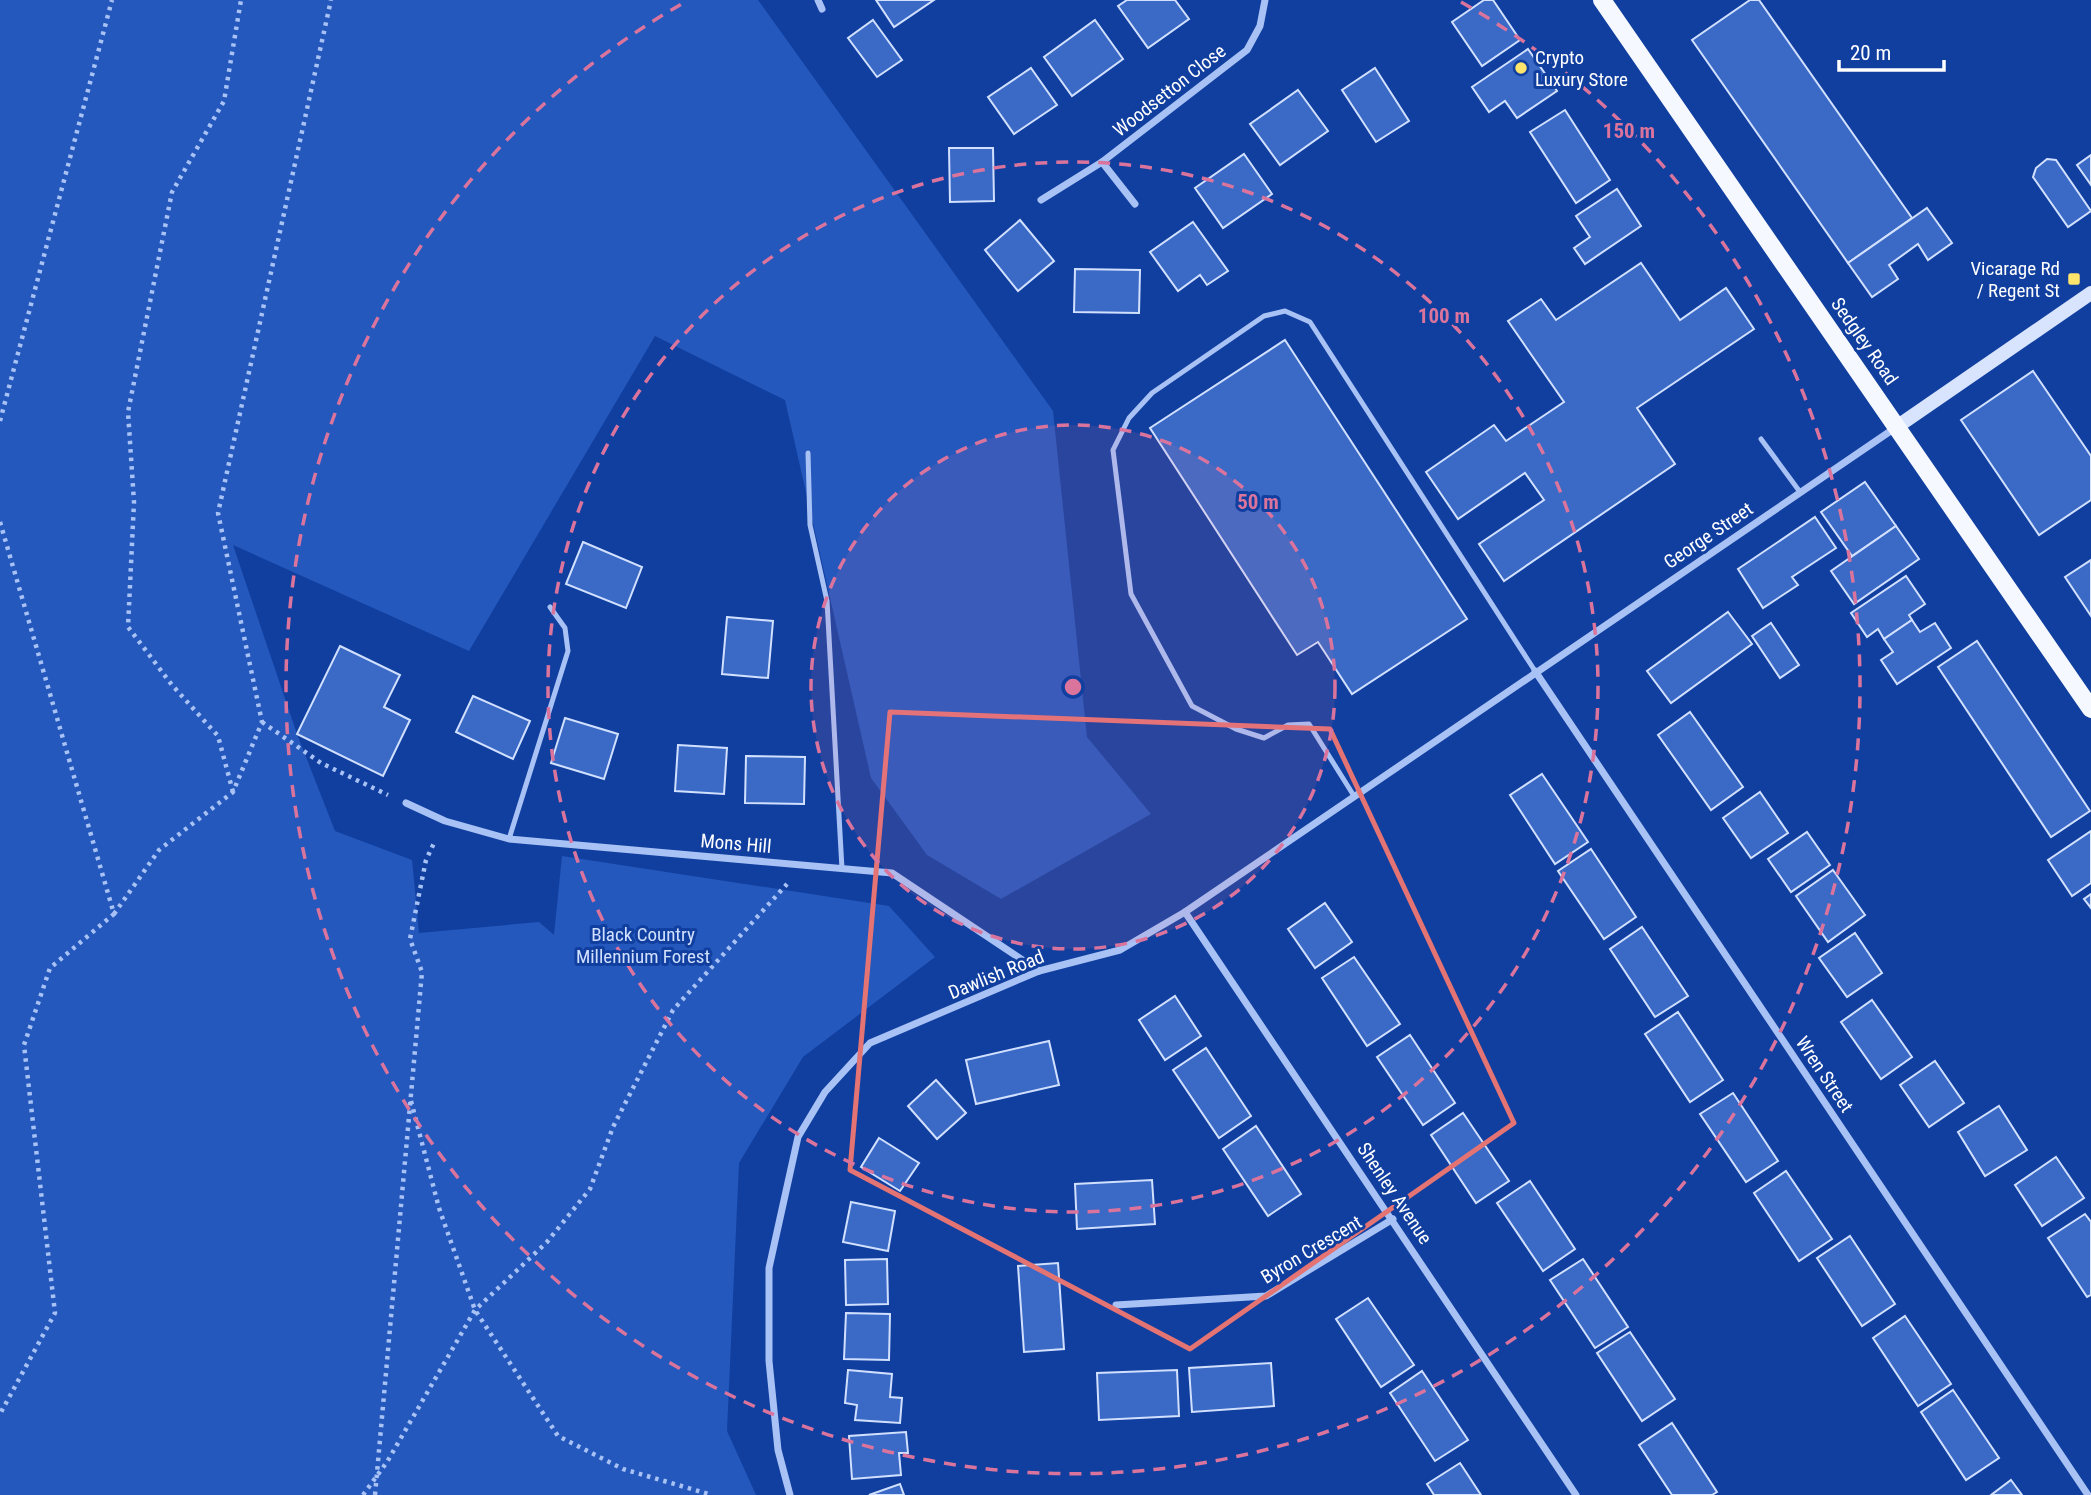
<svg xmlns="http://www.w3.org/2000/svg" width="2091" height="1495" viewBox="0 0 2091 1495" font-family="'Roboto Condensed',sans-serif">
<rect width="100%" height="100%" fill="#113f9f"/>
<polygon fill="#2458bd" points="0,0 758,0 1053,411 1087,737 1151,814 1001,899 927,855 871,778 785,400 655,336 469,651 233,545 297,734 335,831 412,860 419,933 539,922 554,935 562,856 889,906 935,957 803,1057 739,1163 727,1431 756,1495 0,1495"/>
<g fill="#3a69c6" stroke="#d1e0fe" stroke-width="2">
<polygon points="876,0 934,0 894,27"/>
<polygon points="1127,0 1175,0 1189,19 1148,48 1118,6"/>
<polygon points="1484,0 1493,0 1520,40 1482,66 1452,22"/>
<polygon points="1750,0 1759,0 1912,218 1848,263 1692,40"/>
<polygon points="873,20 902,60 877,77 848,38"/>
<polygon points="1095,20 1123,59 1072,96 1044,57"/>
<polygon points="1528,49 1557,91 1517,118 1505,101 1489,112 1472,87"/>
<polygon points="1031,68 1057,105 1014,134 988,97"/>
<polygon points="1375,68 1409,121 1376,142 1342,90"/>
<polygon points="1298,90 1328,131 1280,165 1250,124"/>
<polygon points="1565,110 1610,180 1576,203 1530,132"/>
<polygon points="949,148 993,148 994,201 950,202"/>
<polygon points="1244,154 1272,194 1223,228 1195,188"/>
<polygon points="2091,155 2091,185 2077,165"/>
<polygon points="2047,159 2056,160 2091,211 2068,227 2033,177 2036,168"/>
<polygon points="1617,189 1641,226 1585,264 1574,248 1590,237 1576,216"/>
<polygon points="1927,208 1952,243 1928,260 1918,244 1889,265 1898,279 1872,297 1848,263"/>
<polygon points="1020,220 1054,261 1018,291 985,250"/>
<polygon points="1193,222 1228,271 1207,285 1200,275 1178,291 1150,252"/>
<polygon points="1641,263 1680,320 1726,288 1754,329 1637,408 1675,464 1504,581 1479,544 1544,500 1525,473 1458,519 1426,472 1494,425 1506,441 1564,402 1508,321 1541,299 1556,320"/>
<polygon points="1075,269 1140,270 1139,313 1074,312"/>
<polygon points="1285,340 1467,619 1352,694 1318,642 1297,655 1150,428"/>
<polygon points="2033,371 2091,456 2091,500 2039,535 1961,420"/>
<polygon points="1865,482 1896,526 1852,556 1821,512"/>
<polygon points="1815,517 1836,548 1792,577 1798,585 1763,608 1738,569"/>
<polygon points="1896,526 1919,559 1854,604 1831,571"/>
<polygon points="583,542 642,567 626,608 566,584"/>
<polygon points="2091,560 2091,616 2065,577"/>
<polygon points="1906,576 1925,604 1909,615 1912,620 1884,639 1878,629 1867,637 1851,613"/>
<polygon points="1728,612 1752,644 1671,703 1647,671"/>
<polygon points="727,617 773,621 768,678 722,674"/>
<polygon points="1912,620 1920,632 1935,623 1951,648 1897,684 1881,660 1893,652 1884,639"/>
<polygon points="1771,623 1799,665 1780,678 1752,636"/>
<polygon points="1977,641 2090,811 2051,837 1938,667"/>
<polygon points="340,646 400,675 384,707 410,720 383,776 297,734"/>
<polygon points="473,696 530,721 513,759 456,732"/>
<polygon points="1690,712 1743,787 1711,810 1658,735"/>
<polygon points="565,718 618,734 604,779 551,763"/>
<polygon points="678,745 727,748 724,794 675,791"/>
<polygon points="746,756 805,757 804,804 745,803"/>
<polygon points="1542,774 1588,842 1555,864 1510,795"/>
<polygon points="1760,792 1788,833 1751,858 1723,818"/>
<polygon points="2091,831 2091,883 2072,896 2048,860"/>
<polygon points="1807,832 1830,865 1791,892 1768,859"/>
<polygon points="1591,849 1636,917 1604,939 1558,871"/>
<polygon points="1833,870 1865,915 1828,942 1796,896"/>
<polygon points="2091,894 2091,908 2084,899"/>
<polygon points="1325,903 1352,942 1315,968 1288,929"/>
<polygon points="1642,927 1688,996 1655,1017 1610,949"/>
<polygon points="1855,933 1882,973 1847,997 1819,958"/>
<polygon points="1354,957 1400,1024 1367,1046 1322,978"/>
<polygon points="1175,996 1201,1036 1165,1060 1139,1020"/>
<polygon points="1872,1000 1912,1057 1881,1079 1841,1022"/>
<polygon points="1678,1012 1723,1080 1690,1102 1645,1034"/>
<polygon points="1410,1035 1455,1103 1423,1125 1377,1057"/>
<polygon points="1049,1041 1059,1085 976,1104 966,1060"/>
<polygon points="1206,1048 1251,1116 1219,1138 1173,1070"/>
<polygon points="1935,1061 1964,1103 1929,1127 1900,1085"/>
<polygon points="936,1080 966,1113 937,1139 908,1106"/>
<polygon points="1733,1093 1778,1161 1746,1182 1700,1114"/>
<polygon points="1999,1106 2027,1150 1985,1176 1958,1132"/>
<polygon points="1463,1113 1509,1181 1476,1203 1431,1135"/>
<polygon points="1256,1126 1301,1194 1268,1216 1223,1149"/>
<polygon points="879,1138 919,1163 900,1191 861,1167"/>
<polygon points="2056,1157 2084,1198 2042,1226 2015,1185"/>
<polygon points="1786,1171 1832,1239 1799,1261 1754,1193"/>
<polygon points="1152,1180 1155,1224 1077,1229 1075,1184"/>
<polygon points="1530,1181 1575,1249 1543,1271 1497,1203"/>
<polygon points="851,1202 895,1211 888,1251 843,1242"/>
<polygon points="2085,1214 2091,1222 2091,1295 2087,1297 2048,1238"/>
<polygon points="1850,1236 1895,1304 1862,1326 1817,1258"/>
<polygon points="887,1259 888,1304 846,1305 845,1260"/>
<polygon points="1583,1259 1628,1327 1595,1348 1550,1280"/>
<polygon points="1058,1263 1064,1349 1024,1352 1018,1266"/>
<polygon points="1368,1298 1414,1365 1381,1387 1336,1319"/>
<polygon points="846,1313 890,1314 889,1360 844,1359"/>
<polygon points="1905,1316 1951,1384 1918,1406 1873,1338"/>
<polygon points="1630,1332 1675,1399 1642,1421 1597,1353"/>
<polygon points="1271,1363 1274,1406 1192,1412 1189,1368"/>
<polygon points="848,1370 892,1374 890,1397 902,1398 900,1423 855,1420 857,1405 845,1403"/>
<polygon points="1177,1370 1179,1416 1099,1420 1097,1373"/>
<polygon points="1422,1371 1468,1440 1435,1461 1390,1393"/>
<polygon points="1953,1390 1999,1458 1966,1480 1921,1412"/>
<polygon points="1672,1423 1717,1492 1712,1495 1672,1495 1639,1445"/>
<polygon points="906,1432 908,1453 899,1453 901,1475 852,1479 849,1436"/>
<polygon points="1460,1463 1481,1495 1434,1495 1427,1484"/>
<polygon points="2011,1480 2022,1495 1991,1495"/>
<polygon points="900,1484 904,1495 869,1495"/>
</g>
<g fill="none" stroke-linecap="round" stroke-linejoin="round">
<g stroke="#a8c2f5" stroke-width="4.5" stroke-dasharray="3.5 5" stroke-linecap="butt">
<polyline points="0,421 112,0"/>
<polyline points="0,522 114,914 50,968 24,1045 55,1313 0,1414"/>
<polyline points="262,722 321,763 388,795"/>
<polyline points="233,792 218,736 172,685 128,627 134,502 128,412 172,192 224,101 241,0"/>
<polyline points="114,914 159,850 233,792 262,722 218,513 331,0"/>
<polyline points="411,1101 439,1208 475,1310 558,1436 623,1469 712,1495"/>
<polyline points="363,1495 387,1462 475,1310 547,1242 590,1189 613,1127 673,1010 787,884"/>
<polyline points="375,1495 422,972 410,939 426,860 435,841"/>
</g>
<g stroke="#a8c2f5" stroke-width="5">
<polyline points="1761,439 1800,492"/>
<polyline points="808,453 810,525 827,601 842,869"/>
<polyline points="1354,796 1309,724 1288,725 1264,738 1236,729 1192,706 1131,594 1113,450 1129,418 1152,393 1264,316 1285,311 1310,322 1535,671"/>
<polyline points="509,839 568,651 565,628 550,607"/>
</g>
<g stroke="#a8c2f5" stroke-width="7">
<polyline points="818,0 822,9"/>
<polyline points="1102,162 1135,204"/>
<polyline points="1041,200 1102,162 1247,50 1260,26 1265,0"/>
<polyline points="1535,671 2088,1495"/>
<polyline points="406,803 445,821 509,839 892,873 1039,971"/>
<polyline points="1185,912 1576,1495"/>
<polyline points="1116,1305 1266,1296 1393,1219"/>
<polyline points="790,1495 778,1450 769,1361 769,1268 798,1137 825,1092 870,1043 1039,971 1120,950 1185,912 1895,428"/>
</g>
<polyline stroke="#d8e4fd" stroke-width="14" points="1898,426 2091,293"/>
<polyline stroke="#f6f8ff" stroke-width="18" points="1602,0 2091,709"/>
</g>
<path fill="none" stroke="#e47373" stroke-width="5" stroke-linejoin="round" d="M890 712 1330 729 1514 1123 1190 1349 850 1170Z"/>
<circle cx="1073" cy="687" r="262" fill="#da749d" fill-opacity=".12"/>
<g fill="none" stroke="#da749d" stroke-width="3.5" stroke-dasharray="12 9">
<circle cx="1073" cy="687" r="262"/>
<circle cx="1073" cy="687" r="525"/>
<path d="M1461 2A787 787 0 1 1 685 2"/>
</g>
<g fill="#ffe56c" stroke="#113f9f" stroke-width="2.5">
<circle cx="1521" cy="68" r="7"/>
<rect x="2067" y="272" width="14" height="14" rx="3.5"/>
</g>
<g text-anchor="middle" stroke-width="6" stroke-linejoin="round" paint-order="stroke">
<g font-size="19" fill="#fff" stroke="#113f9f" text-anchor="start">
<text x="1535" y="64">Crypto<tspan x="1535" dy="22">Luxury Store</tspan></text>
<text x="2060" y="275" text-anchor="end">Vicarage Rd<tspan x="2060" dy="22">/ Regent St</tspan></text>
</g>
<g font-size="19" fill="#fff" stroke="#113f9f">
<text transform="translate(1169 90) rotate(-38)" y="7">Woodsetton Close</text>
<text transform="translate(1865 341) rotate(55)" y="7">Sedgley Road</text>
<text transform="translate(1708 535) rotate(-34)" y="7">George Street</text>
<text transform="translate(736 843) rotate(5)" y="7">Mons Hill</text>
<text transform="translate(996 974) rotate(-22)" y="7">Dawlish Road</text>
<text transform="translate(1825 1074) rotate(56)" y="7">Wren Street</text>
<text transform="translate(1395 1193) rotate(56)" y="7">Shenley Avenue</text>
<text transform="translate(1311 1249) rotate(-31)" y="7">Byron Crescent</text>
</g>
<g font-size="19" fill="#d1e0fe" stroke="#113f9f">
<text x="643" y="941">Black Country<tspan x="643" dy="22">Millennium Forest</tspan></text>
</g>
</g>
<circle cx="1073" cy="687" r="10" fill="#da749d" stroke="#113f9f" stroke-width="3.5"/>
<g font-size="21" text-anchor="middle" font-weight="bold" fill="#da749d" stroke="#113f9f" stroke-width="6" stroke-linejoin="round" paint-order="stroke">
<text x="1629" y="138">150 m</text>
<text x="1444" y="323">100 m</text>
<text x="1258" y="509">50 m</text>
</g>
<path d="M1839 60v10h105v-10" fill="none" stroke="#ffffff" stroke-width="3.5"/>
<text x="1850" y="60" font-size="21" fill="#ffffff" stroke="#113f9f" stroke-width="5" paint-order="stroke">20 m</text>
</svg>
